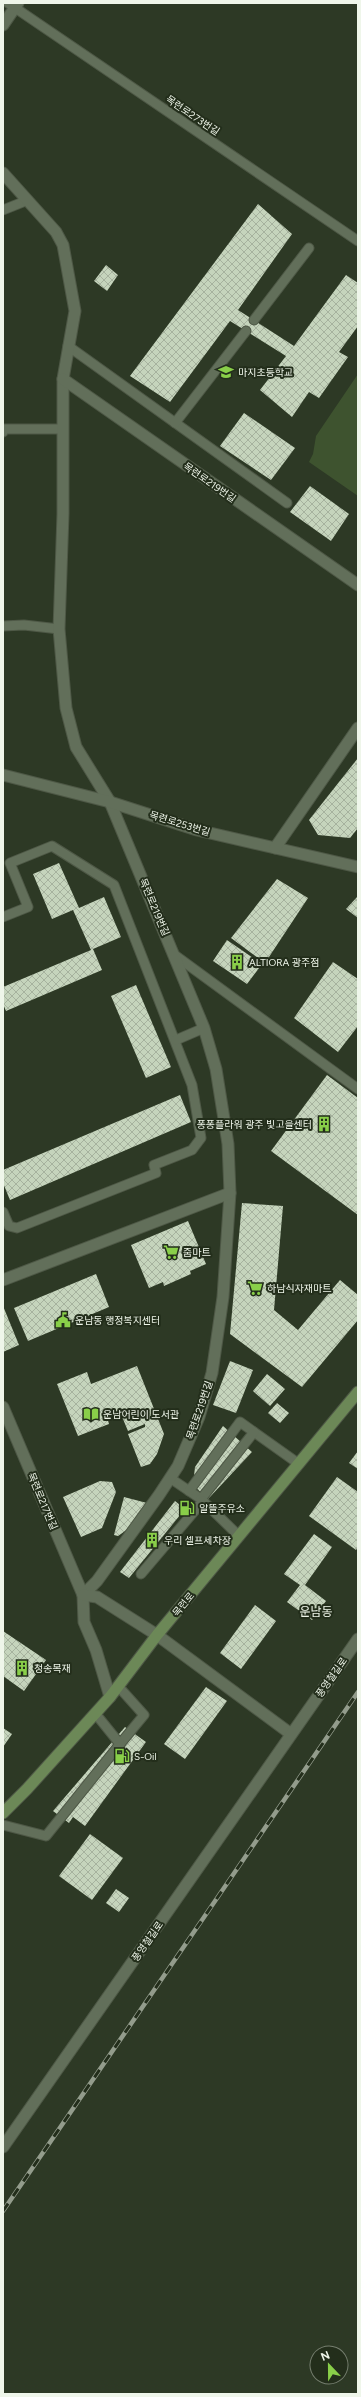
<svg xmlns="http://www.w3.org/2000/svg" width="361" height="2397" viewBox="0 0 361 2397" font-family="Figtree,'Noto Sans KR',sans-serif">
<defs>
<pattern id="building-cross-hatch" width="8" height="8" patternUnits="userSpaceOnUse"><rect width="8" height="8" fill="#c5d4bc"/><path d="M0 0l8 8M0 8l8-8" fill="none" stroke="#a6b29e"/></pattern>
</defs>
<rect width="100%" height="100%" fill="#2d3925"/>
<polygon fill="#3e532f" points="358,374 358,496 309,462 313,454 316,436"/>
<g fill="url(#building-cross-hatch)">
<polygon points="258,204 292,234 238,310 294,346 346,275 358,283 358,326 339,352 348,357 319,398 309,392 292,417 260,390 286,356 230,321 170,402 130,376"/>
<polygon points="106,265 118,275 107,291 94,281"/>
<polygon points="244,413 295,448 271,480 220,446"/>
<polygon points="310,486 349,514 331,541 290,512"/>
<polygon points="358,758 358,828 350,838 318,835 309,820"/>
<polygon points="59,863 79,908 104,897 121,937 93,949 102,970 6,1011 3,1004 3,987 91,950 73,910 52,919 33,874"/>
<polygon points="277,879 308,898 265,963 231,938"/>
<polygon points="358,896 358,918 346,909"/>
<polygon points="227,940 262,964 247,984 213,961"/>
<polygon points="333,962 358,979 358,1026 338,1052 294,1018"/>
<polygon points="136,985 171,1067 146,1078 111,996"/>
<polygon points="327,1075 358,1098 358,1215 271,1151"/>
<polygon points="180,1095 191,1122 10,1200 3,1183 3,1170"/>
<polygon points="242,1203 283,1206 274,1310 298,1330 340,1280 358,1295 358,1320 302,1387 230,1334"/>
<polygon points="188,1221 206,1264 190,1271 191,1274 164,1286 163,1282 149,1288 131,1245"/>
<polygon points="96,1274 109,1307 28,1341 14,1308"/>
<polygon points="3,1306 19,1345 3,1352"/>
<polygon points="230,1361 253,1370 236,1413 213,1405"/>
<polygon points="137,1366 164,1434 157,1454 150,1464 141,1467 128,1434 145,1427 145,1424 128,1431 120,1412 107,1417 109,1424 78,1436 57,1384 87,1372 91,1384"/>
<polygon points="267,1374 285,1389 270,1406 253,1391"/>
<polygon points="277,1403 289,1413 280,1423 268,1413"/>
<polygon points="223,1426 252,1452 208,1499 193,1485 195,1467"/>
<polygon points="358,1451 358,1469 349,1463"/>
<polygon points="337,1477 358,1492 358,1547 356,1550 309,1516"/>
<polygon points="100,1481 112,1482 116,1492 102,1528 81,1537 63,1497"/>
<polygon points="124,1497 147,1503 128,1529 118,1536 114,1535"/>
<polygon points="175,1501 185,1509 129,1578 120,1572"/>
<polygon points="314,1534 332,1547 305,1585 326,1601 312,1620 287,1602 300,1585 284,1574"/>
<polygon points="255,1605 276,1621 241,1669 220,1653"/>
<polygon points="3,1631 46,1660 24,1691 3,1676"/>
<polygon points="206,1687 227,1701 185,1759 164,1744"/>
<polygon points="125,1727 146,1742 85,1826 73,1817 69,1823 53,1811"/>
<polygon points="3,1728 12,1734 3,1747"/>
<polygon points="90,1834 123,1858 92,1900 59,1876"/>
<polygon points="116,1889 129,1898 119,1912 106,1903"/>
</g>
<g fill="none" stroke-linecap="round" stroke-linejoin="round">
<g stroke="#4e5846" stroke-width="11">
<g id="service">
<polyline points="8,3 358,241"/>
<polyline points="3,210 28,200"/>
<polyline points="254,320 309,248"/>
<polyline points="68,346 287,503"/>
<polyline points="175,423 246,331"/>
<polyline points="3,432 4,429 62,429"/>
<polyline points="3,626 24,625 59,629"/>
<polyline points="3,917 28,907 10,863 52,846 114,885 192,1085 201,1138 192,1150 154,1165 156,1173 17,1228 9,1226 3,1212"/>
<polyline points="176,956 358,1089"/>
<polyline points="176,1040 204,1028"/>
<polyline points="170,1478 201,1499 239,1536"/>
<polyline points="189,1491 240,1422 299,1464"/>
<polyline points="201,1499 254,1432"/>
<polyline points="141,1574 203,1501"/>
<polyline points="118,1686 144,1715 120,1744"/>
<polyline points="3,1825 46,1836 120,1744 95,1713"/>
</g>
</g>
<g stroke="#4e5846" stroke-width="13">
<g id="minor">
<polyline points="3,25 18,3"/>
<polyline points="3,173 56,232 63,245 75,311 63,379 63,514 59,629 66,708 76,747 110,802 204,1028 216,1069 228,1144 230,1193 223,1297 212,1373 199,1417 178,1466 159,1495 97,1581 83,1595"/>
<polyline points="63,379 358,585"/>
<polyline points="3,775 110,802 197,830 358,867"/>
<polyline points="275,848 358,728"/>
<polyline points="3,1280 230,1193"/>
<polyline points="3,1407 83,1595 84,1622 96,1650 110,1697"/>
<polyline points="83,1595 97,1597 157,1635"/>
</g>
</g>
<g stroke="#4e5846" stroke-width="13">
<g id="tertiary">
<polyline points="157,1635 291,1734"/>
<polyline points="3,2147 358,1639"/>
</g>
</g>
<g stroke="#4e5846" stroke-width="13">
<polyline id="secondary" points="3,1813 27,1789 110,1697 157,1635 358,1392"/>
</g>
<use href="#service" stroke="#626f5a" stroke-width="9"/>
<use href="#minor" stroke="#626f5a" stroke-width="11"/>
<use href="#tertiary" stroke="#626f5a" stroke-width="11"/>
<use href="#secondary" stroke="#6c8857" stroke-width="11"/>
<g stroke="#939c8c" stroke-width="4.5">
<polyline id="rail" points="3,2211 358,1692"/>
</g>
<use href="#rail" stroke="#232e1b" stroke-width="3" stroke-dasharray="9" stroke-linecap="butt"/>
</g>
<defs>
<g id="school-bare" transform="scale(1.2)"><path d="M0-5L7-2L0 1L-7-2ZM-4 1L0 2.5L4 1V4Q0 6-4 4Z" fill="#89cf49" stroke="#232e1b" stroke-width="2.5" paint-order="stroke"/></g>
<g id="building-bare" transform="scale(1.2)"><path d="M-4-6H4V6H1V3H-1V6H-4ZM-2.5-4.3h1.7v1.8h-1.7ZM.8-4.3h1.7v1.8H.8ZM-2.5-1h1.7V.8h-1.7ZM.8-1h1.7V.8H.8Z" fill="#89cf49" stroke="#232e1b" stroke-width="2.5" paint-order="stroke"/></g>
<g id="supermarket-bare" transform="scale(1.2)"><path d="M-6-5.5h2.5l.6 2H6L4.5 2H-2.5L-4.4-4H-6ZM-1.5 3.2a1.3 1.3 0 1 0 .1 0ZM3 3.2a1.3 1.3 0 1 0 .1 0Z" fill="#89cf49" stroke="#232e1b" stroke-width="2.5" paint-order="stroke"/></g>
<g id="civic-bare" transform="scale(1.2)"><path d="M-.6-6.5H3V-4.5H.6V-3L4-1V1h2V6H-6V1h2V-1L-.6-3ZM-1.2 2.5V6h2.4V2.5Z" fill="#89cf49" stroke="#232e1b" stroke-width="2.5" paint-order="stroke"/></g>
<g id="library-bare" transform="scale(1.2)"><path d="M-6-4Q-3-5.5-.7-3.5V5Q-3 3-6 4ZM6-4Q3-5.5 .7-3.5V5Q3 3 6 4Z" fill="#89cf49" stroke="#232e1b" stroke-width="2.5" paint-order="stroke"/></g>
<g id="fuel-bare" transform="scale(1.2)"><path d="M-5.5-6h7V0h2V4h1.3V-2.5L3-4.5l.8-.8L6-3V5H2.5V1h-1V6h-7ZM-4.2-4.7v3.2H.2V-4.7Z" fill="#89cf49" stroke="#232e1b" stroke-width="2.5" paint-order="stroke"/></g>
</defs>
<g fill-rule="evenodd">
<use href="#school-bare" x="226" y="372"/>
<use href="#building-bare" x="237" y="962"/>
<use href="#building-bare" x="324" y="1124"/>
<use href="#supermarket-bare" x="171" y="1252"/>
<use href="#supermarket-bare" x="255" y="1288"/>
<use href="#civic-bare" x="63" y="1320"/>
<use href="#library-bare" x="91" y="1414"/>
<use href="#fuel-bare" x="187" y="1508"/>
<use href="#building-bare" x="152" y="1540"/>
<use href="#building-bare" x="22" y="1668"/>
<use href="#fuel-bare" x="122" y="1756"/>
</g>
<g text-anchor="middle" stroke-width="4" stroke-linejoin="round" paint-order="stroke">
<g font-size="10" fill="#eff6ea" stroke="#232e1b">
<text transform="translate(193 115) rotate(34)" y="4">목련로273번길</text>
<text transform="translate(210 482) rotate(35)" y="4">목련로219번길</text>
<text transform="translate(180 823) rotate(17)" y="4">목련로253번길</text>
<text transform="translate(155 907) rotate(67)" y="4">목련로219번길</text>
<text transform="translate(199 1410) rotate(-71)" y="4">목련로219번길</text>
<text transform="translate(43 1501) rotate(67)" y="4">목련로217번길</text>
<text transform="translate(183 1604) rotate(-50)" y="4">목련로</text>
<text transform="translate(331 1677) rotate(-55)" y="4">풍영철길로</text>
<text transform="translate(147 1941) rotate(-55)" y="4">풍영철길로</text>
</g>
<g font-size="10" fill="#eff6ea" stroke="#232e1b" text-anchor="start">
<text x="238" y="376">마지초등학교</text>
<text x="249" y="966">ALTIORA 광주점</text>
<text x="312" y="1128" text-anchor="end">퐁퐁플라워 광주 빛고을센터</text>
<text x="183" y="1256">줌마트</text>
<text x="267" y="1292">하남식자재마트</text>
<text x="75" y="1324">운남동 행정복지센터</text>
<text x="103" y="1418">운남어린이 도서관</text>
<text x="199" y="1512">알뜰주유소</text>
<text x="164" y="1544">우리 셀프세차장</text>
<text x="34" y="1672">청송목재</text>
<text x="134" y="1760">S-Oil</text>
</g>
<g font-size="12" fill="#eff6ea" stroke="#232e1b">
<text x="316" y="1616">운남동</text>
</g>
</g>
<rect width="361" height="2397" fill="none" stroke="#eff6ea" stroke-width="8"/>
<g transform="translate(329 2365) rotate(338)"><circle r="19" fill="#232e1b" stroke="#757e6e"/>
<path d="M0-3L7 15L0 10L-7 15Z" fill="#89cf49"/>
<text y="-6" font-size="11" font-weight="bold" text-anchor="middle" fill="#eff6ea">N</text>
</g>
</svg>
